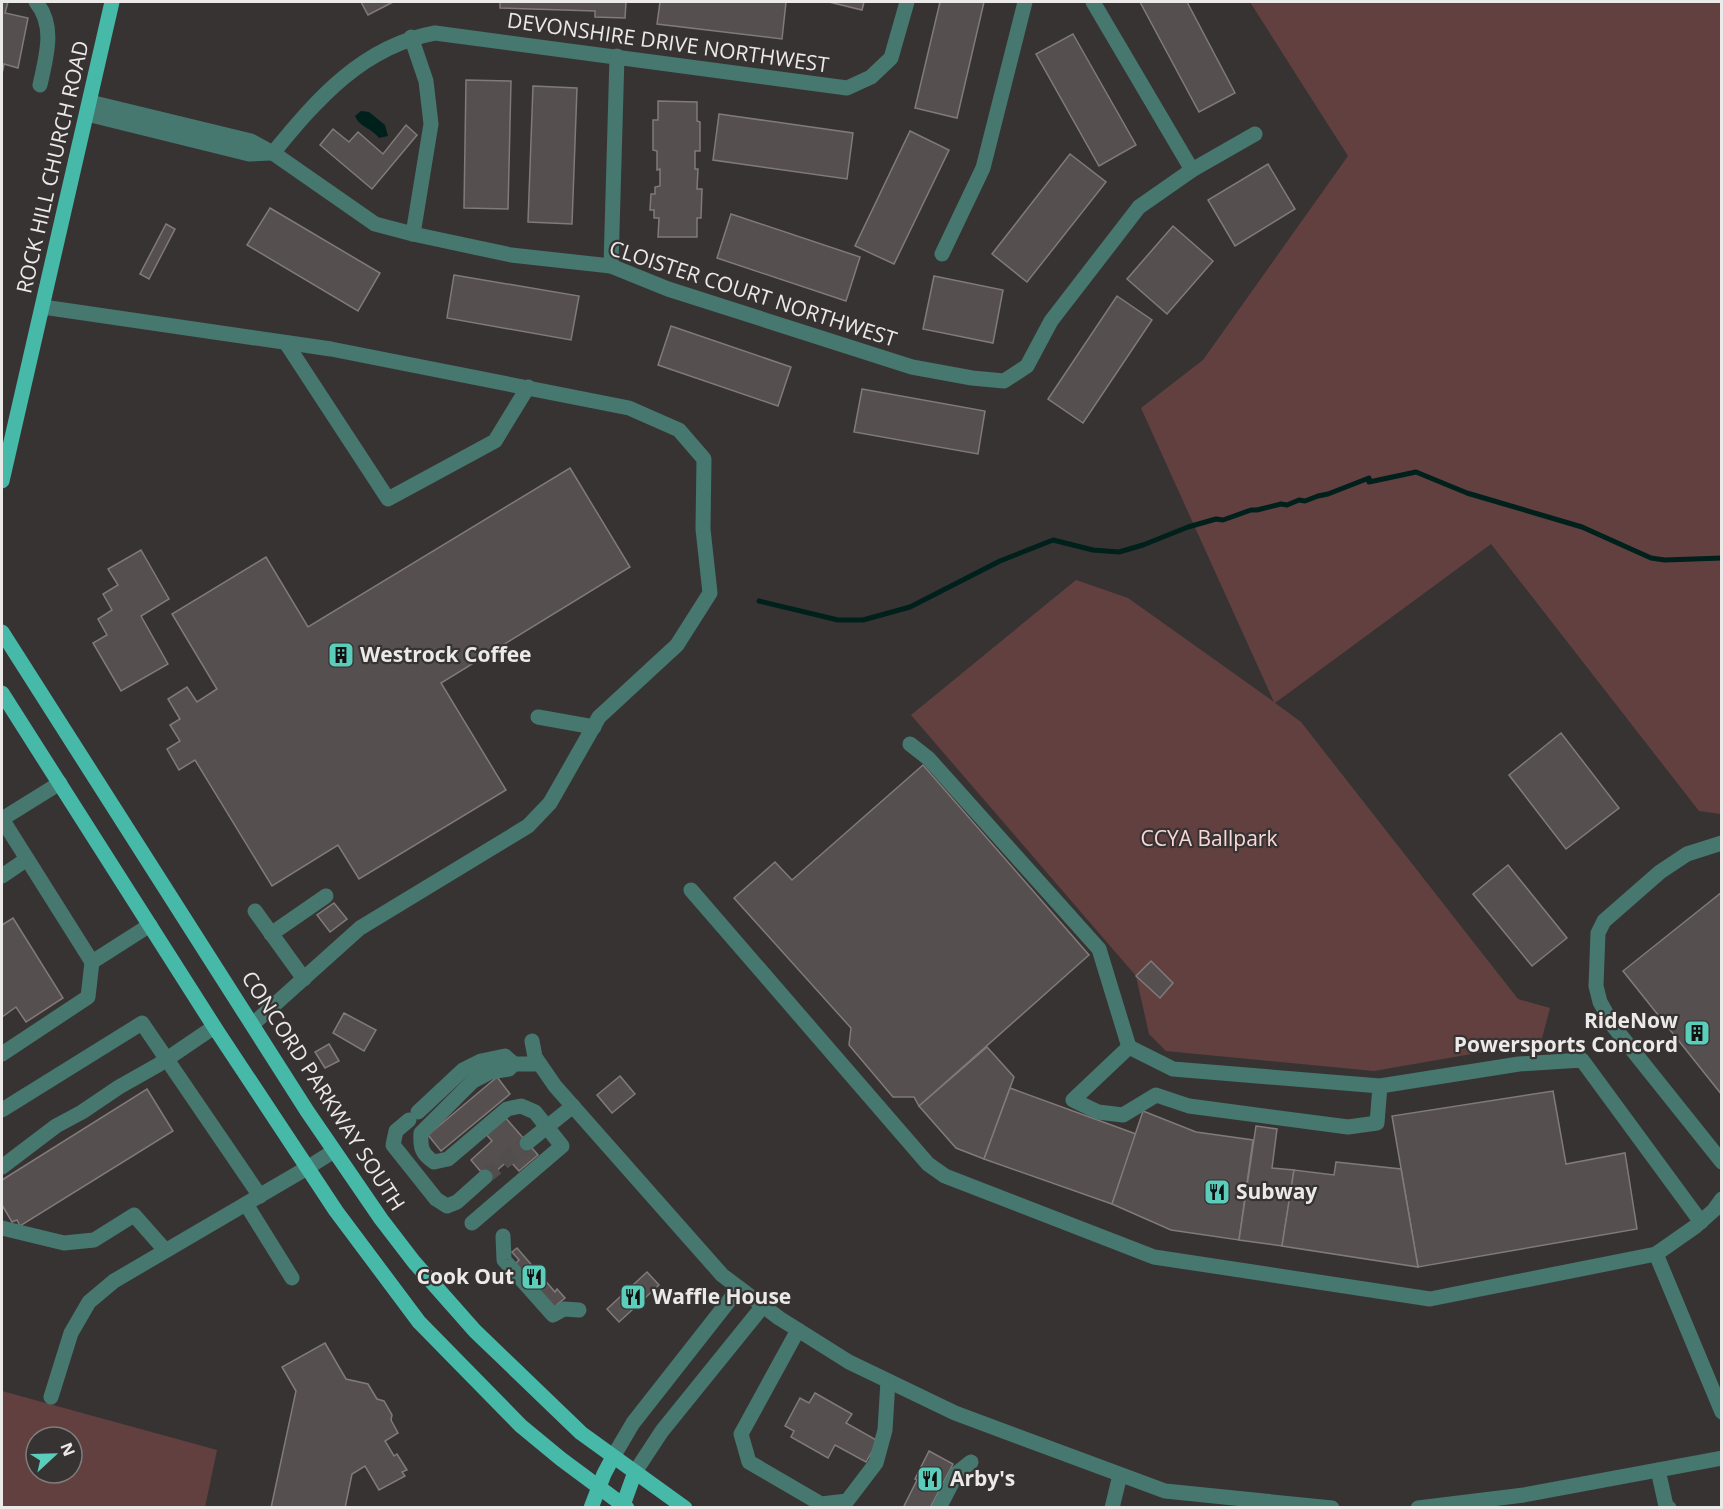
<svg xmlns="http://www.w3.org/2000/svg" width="1723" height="1509" viewBox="0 0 1723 1509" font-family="'Open Sans',sans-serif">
<rect width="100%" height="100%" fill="#383333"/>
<g fill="#624040" fill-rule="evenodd">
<polygon points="1250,2 1721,2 1721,814 1699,811 1491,544 1275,703 1301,722 1518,999 1550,1008 1541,1042 1374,1071 1166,1051 1149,1034 1136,976 911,715 1076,580 1128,598 1274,702 1141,408 1203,360 1348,156"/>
<path d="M2 1391 217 1450 205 1507H2ZM36 1437H72V1473H36Z"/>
</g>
<path fill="#00201b" d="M361 111 369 112 385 125 388 136 379 138C372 128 359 127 355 116Z"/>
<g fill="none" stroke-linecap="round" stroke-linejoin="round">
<polyline stroke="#00201b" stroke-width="5" points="759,601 838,620 863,620 910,607 1000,561 1053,540 1093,550 1119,552 1143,545 1188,527 1216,519 1223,520 1251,510 1257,510 1281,504 1287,505 1299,500 1305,501 1318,496 1328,494 1369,478 1369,482 1416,472 1467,493 1582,527 1651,558 1665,560 1722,558"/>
</g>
<g fill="#554f4f" stroke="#807a7a" stroke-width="1.5">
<polygon points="2,2 8,2 5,13 28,18 18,68 4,64 2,74"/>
<polygon points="361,2 393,2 368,15"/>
<polygon points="500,2 626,2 625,18 595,17 595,11 500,8"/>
<polygon points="660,2 786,2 782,39 657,24"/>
<polygon points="829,2 864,2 862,10"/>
<polygon points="940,2 984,2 957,118 915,108"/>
<polygon points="1140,2 1187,2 1235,93 1199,112"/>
<polygon points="1073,34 1136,145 1099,166 1036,54"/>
<polygon points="466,80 511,81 508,209 464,208"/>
<polygon points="533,86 577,88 572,224 528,222"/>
<polygon points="658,101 697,102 697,121 700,122 700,151 695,151 695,169 698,169 697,189 702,189 701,218 697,218 697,237 658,237 659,218 654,218 654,210 650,210 651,194 655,194 655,187 660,186 660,169 657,170 657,151 653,150 653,120 658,120"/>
<polygon points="719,114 853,133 847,179 713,160"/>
<polygon points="406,125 417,135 372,189 320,145 333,129 349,142 358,132 383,154"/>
<polygon points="910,131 949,150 894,264 855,246"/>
<polygon points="1070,154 1106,182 1027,282 992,254"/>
<polygon points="1268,164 1295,209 1235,246 1208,200"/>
<polygon points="270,208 380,273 358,311 247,245"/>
<polygon points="731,214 860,257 846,301 717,258"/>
<polygon points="166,224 175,229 149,279 140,274"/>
<polygon points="1173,226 1213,261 1167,314 1127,279"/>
<polygon points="454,275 579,296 571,340 447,318"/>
<polygon points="934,276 1003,290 993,343 923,329"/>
<polygon points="1117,296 1152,320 1083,423 1048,399"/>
<polygon points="671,326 791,367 778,406 658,365"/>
<polygon points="862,389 985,411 978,454 854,432"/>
<polygon points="570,468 630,567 441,683 506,790 359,879 338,845 272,886 195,760 179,770 167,749 180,741 170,725 180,719 168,699 187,687 197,702 217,689 172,614 266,557 308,627"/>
<polygon points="141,550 169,599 141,616 168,664 121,691 93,643 107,635 98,619 112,610 103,594 118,585 108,569"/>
<polygon points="1561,733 1619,808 1566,849 1509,775"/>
<polygon points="923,765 1089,955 919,1106 914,1097 893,1097 849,1045 851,1028 734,898 775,862 792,880"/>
<polygon points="1508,865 1567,938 1532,966 1473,894"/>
<polygon points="1722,892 1722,1095 1623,971"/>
<polygon points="334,903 347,919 330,932 317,915"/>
<polygon points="13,918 63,998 26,1022 16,1007 2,1017 2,925"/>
<polygon points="1151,961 1173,983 1160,998 1136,976"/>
<polygon points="344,1013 376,1030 364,1051 333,1033"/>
<polygon points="329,1044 339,1061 325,1068 315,1052"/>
<polygon points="987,1047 1014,1077 984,1159 956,1148 919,1106"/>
<polygon points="620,1076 635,1094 612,1113 597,1095"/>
<polygon points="497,1077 510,1094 441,1151 428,1135"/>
<polygon points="1010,1088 1136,1134 1112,1204 984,1159"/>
<polygon points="147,1089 173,1131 20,1226 17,1220 12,1222 2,1205 2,1180"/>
<polygon points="1553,1091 1566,1164 1625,1153 1637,1229 1418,1267 1392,1116"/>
<polygon points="1143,1111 1196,1132 1253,1140 1239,1240 1171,1230 1112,1204"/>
<polygon points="504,1116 538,1155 519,1171 509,1160 487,1179 471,1160 492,1141 485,1133"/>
<polygon points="1256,1126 1277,1129 1272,1168 1294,1170 1282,1246 1239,1240"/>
<polygon points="1336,1162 1401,1169 1418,1267 1282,1246 1294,1170 1334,1175"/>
<polygon points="517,1248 555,1292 557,1289 565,1298 553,1308 515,1264 519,1260 512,1252"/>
<polygon points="647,1272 659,1285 619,1322 607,1309"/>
<polygon points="325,1343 346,1379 368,1384 377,1399 384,1401 392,1415 391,1420 398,1433 385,1441 394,1456 397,1454 407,1470 402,1472 405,1476 379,1490 365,1466 352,1474 345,1508 271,1508 296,1391 282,1367"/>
<polygon points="815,1393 852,1414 846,1423 878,1441 866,1462 835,1445 828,1458 791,1437 794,1431 785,1426 800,1398 809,1403"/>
<polygon points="929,1451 953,1464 930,1508 903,1508 917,1480 915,1479"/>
</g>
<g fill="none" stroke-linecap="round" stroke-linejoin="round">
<polyline stroke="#534e4e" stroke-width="15" stroke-dasharray="15 8" stroke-linecap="butt" points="485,1177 527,1143"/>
<g stroke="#46786f" stroke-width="15">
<path d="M36 2C56 26 46 57 40 85"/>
<polyline points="1093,2 1192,170"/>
<polyline points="411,37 426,81 431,124 413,234"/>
<polyline points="90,102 251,141 273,153 375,224 413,234 511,255 611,266 668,289 912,367 972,378 1004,381 1027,366 1051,321 1139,207 1192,170 1255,134"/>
<polyline points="87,114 249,154 271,153"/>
<path d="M273 153C317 99 363 46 435 33L847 88 871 77 891 58 907 2"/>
<polyline points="942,254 983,168 1025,2"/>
<polyline points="611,266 617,56"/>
<polyline points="43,307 331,349 629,408 679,430 704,459 703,529 710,593 677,645 599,717 550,803 528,826 360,928 253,1024"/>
<polyline points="286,343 388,499 495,441 528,387"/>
<polyline points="538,717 594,727"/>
<polyline points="910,744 929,759 1099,949 1129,1047"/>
<polyline points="2,818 2,819 60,783"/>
<polyline points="2,819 92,962 150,925"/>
<polyline points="1722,843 1687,854 1660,872 1604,921 1598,933 1596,986 1600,1002 1614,1027 1722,1162"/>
<polyline points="2,876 27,859"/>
<polyline points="691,890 928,1164 945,1176 1154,1257 1430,1299 1656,1254 1696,1226 1714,1210 1722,1199"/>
<polyline points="255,911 304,979"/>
<polyline points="271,934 326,896"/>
<polyline points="532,1041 535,1057 555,1086 722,1275 779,1318 849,1362 955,1413 1165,1491 1332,1508"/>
<polyline points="2,1054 88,997 92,962"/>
<polyline points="1380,1086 1377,1123 1348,1127 1189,1106 1156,1095 1123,1115 1098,1112 1073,1100 1129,1047 1173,1069 1380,1086 1519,1064 1582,1060 1701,1222"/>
<polyline points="2,1110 142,1023 260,1196"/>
<polyline points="418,1112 463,1070 481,1061 505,1056 514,1064"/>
<polyline points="409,1120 396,1131 393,1145 436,1199 447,1206 457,1202 485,1177"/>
<polyline points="527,1143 573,1106"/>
<polyline points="2,1167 56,1126 82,1112 119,1087 158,1065 214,1027"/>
<polyline points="246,1204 292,1278"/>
<path d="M472 1223 562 1146 535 1112 521 1106 507 1109 448 1159 434 1162C422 1154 420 1148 421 1133L473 1081 490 1072 509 1069 514 1064H539"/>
<polyline points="2,1228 64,1243 94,1240 134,1215 165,1250"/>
<polyline points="503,1236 504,1260 553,1315 564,1309 579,1310"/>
<polyline points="1656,1254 1722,1412"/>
<polyline points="798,1330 741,1434 749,1462 821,1504 847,1501 876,1463 885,1430 888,1381"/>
<polyline points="51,1397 71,1333 89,1302 114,1281 307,1168 334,1151"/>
<polyline points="613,1457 633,1423 739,1288"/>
<polyline points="1658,1470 1666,1506 1669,1508"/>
<polyline points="635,1472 662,1431 763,1306"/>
<polyline points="939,1508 957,1473 971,1462"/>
<polyline points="1112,1508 1120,1475"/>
<polyline points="1418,1508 1524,1495 1722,1458"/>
</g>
<g stroke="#46b9a8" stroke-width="15">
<polyline points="2,481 112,2"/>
<polyline points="2,632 307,1111 381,1219 414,1262 475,1331 581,1433 685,1508"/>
<polyline points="2,693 217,1031 336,1211 419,1322 521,1426 561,1459 627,1508"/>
<polyline points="591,1508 604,1474 613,1457"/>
<polyline points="622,1508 635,1472"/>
</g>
</g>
<defs>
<g id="building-square" transform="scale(1.35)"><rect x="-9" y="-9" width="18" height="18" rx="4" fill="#5bcebb" stroke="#383333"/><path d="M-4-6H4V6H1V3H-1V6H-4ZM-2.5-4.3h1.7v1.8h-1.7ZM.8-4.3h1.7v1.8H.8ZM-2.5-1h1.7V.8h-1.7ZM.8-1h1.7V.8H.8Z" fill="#111"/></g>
<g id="restaurant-square" transform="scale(1.35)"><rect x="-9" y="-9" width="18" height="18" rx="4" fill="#5bcebb" stroke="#383333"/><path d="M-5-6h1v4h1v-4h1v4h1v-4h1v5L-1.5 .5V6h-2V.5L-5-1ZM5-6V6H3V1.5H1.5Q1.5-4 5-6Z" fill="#111"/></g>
</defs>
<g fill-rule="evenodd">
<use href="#building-square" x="341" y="655"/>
<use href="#building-square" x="1697" y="1033"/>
<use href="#restaurant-square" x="1217" y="1192"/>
<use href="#restaurant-square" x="534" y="1277"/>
<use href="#restaurant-square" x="633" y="1297"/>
<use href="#restaurant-square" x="930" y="1479"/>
</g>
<g text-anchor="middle" stroke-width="4.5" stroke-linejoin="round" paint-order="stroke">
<g font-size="21" fill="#ece9e9" stroke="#383333">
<text transform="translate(668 43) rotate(8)" y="7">DEVONSHIRE DRIVE NORTHWEST</text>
<text transform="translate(53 167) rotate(-77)" y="7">ROCK HILL CHURCH ROAD</text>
<text transform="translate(753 294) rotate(18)" y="7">CLOISTER COURT NORTHWEST</text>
<text transform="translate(323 1091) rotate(57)" y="7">CONCORD PARKWAY SOUTH</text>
</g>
<g font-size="21" font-weight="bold" fill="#ece9e9" stroke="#383333" text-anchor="start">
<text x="360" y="662">Westrock Coffee</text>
<text x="1678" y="1028" text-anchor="end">RideNow<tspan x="1678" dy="24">Powersports Concord</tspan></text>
<text x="1236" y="1199">Subway</text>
<text x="514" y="1284" text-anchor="end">Cook Out</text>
<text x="652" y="1304">Waffle House</text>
<text x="950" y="1486">Arby's</text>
</g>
<g font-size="21" fill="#fad8d7" stroke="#383333">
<text x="1209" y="846">CCYA Ballpark</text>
</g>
</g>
<rect width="1723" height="1509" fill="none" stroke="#ece9e9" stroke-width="6"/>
<g transform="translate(54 1455) rotate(68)"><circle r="28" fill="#383333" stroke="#807c7c" stroke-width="1.5"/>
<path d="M0-4.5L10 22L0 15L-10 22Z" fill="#5bcebb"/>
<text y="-9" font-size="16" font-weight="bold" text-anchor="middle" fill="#ece9e9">N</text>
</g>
</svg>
